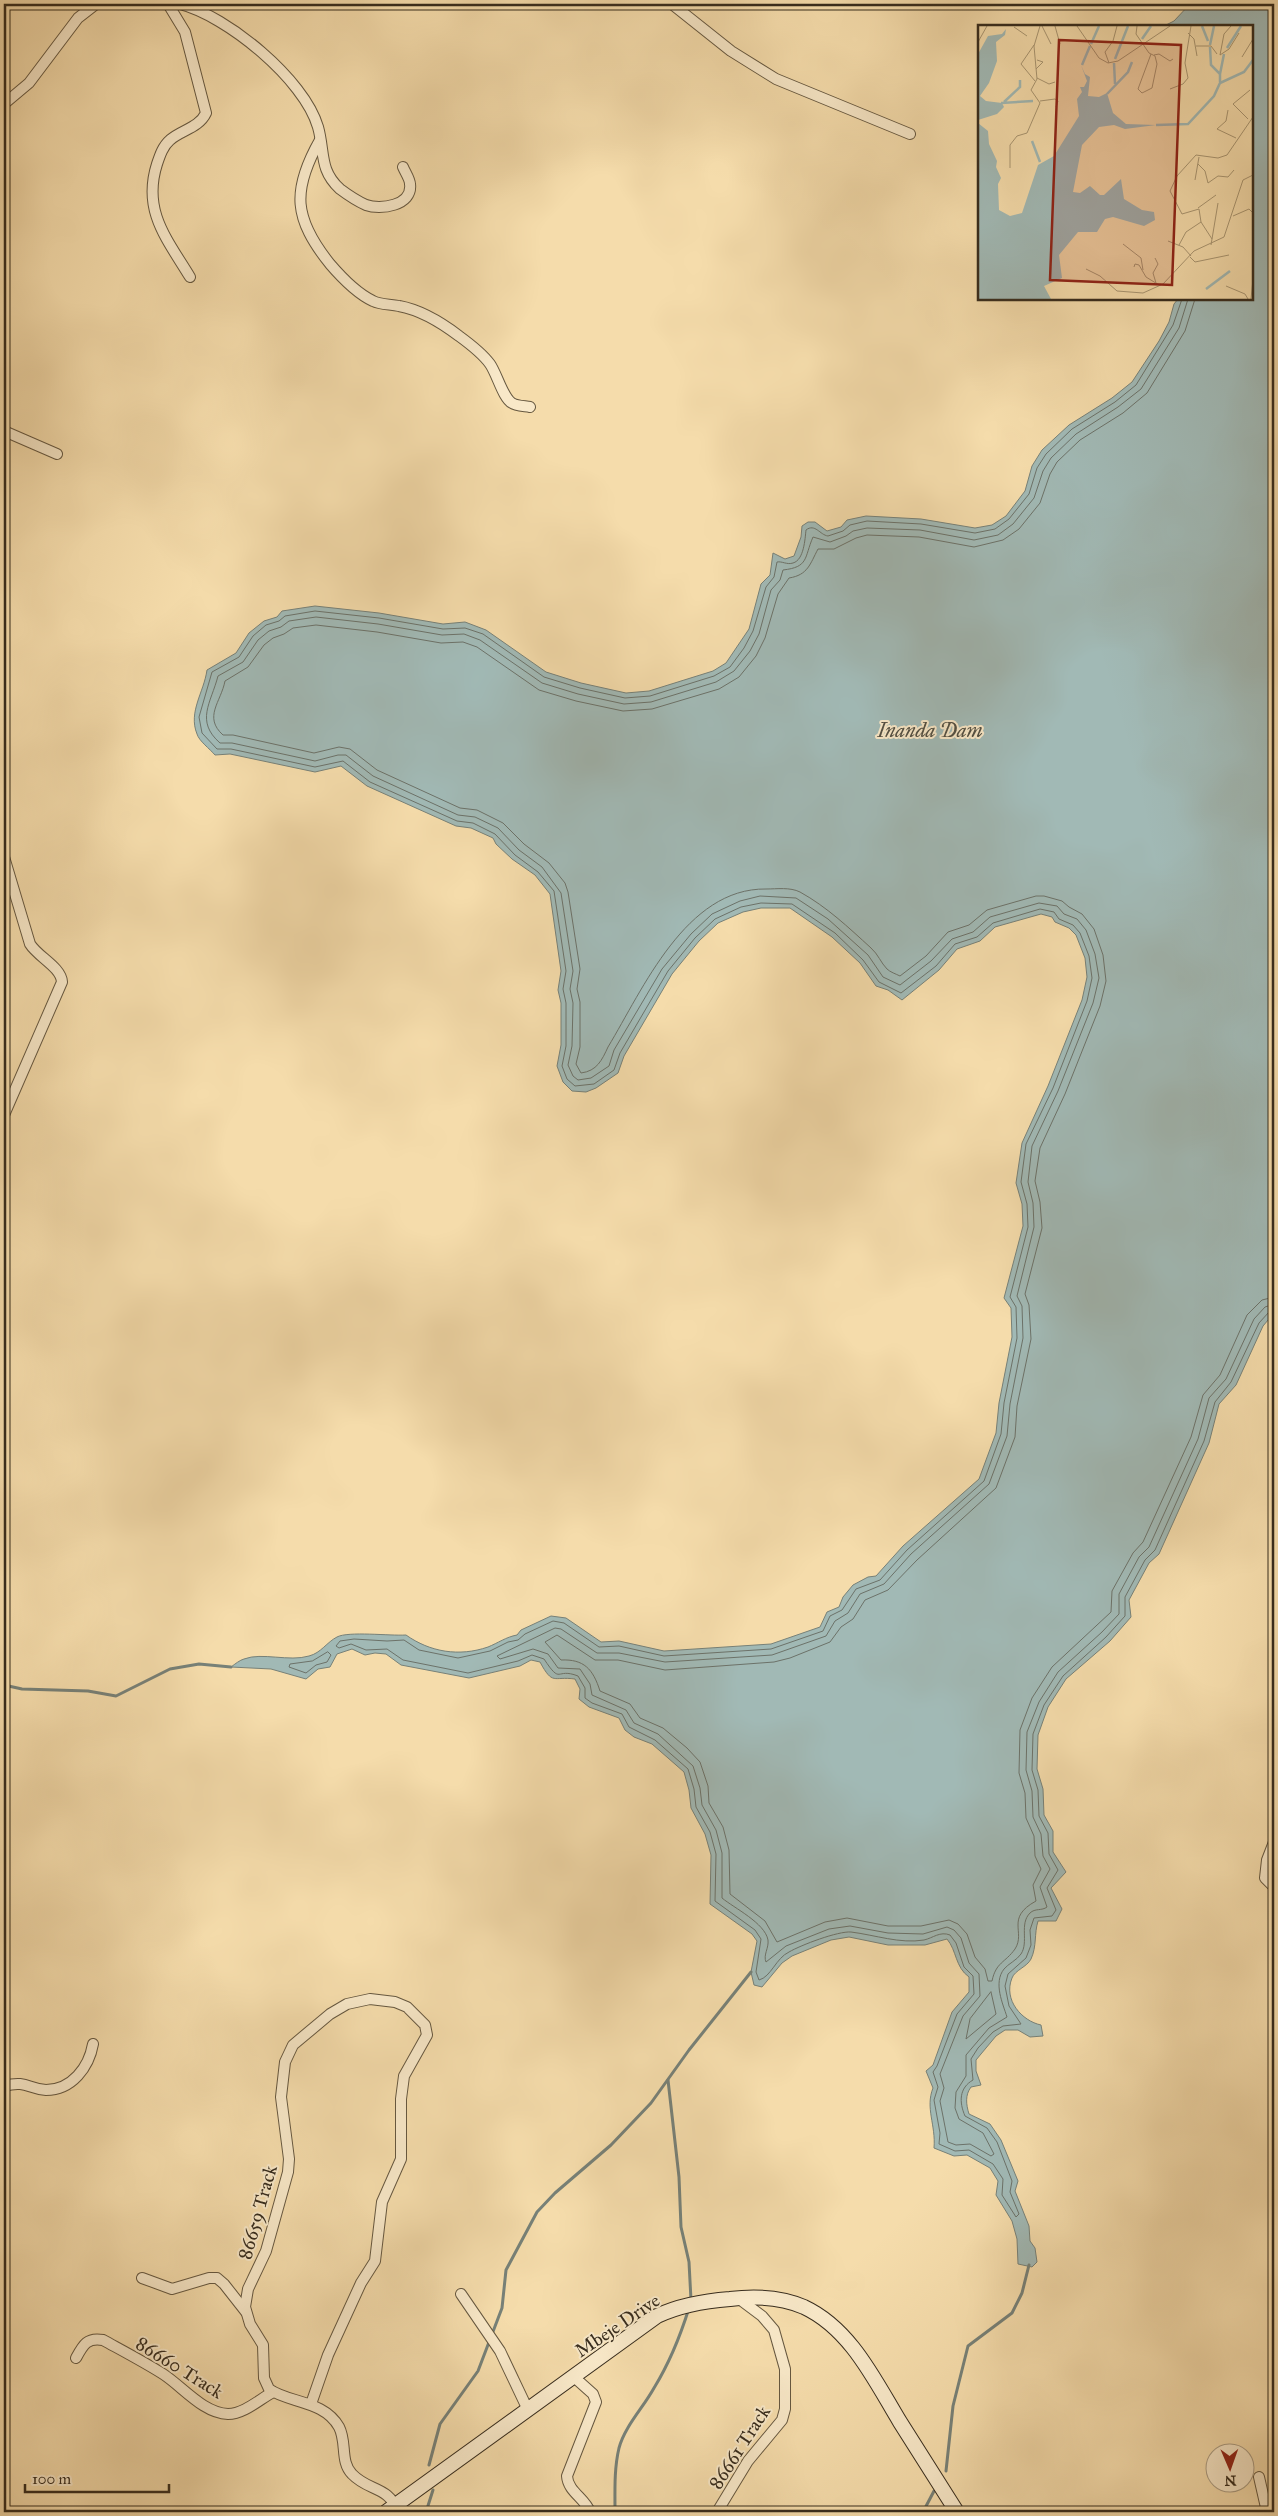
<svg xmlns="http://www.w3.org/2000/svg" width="1278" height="2516" viewBox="0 0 1278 2516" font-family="'IM FELL Great Primer',serif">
<rect width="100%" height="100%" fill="#f5dcab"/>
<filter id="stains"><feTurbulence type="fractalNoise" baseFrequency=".004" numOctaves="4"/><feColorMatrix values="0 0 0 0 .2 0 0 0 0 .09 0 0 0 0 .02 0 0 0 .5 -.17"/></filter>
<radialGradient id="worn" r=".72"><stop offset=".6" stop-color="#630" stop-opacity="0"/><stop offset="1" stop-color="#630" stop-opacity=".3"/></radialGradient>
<path fill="#a1b9b5" stroke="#778178" d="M1190 4H1274V1313L1263 1326 1236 1385 1219 1404 1209 1443 1159 1554 1149 1563 1129 1600 1131 1617 1110 1641 1066 1679 1048 1707 1038 1735 1037 1769 1043 1789 1044 1815 1053 1831V1852L1066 1872 1051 1888 1062 1909 1056 1921H1038C1034 1934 1037 1946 1031 1959 1027 1967 1015 1970 1012 1978 1003 2000 1022 2021 1041 2025L1043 2036 1030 2037 1018 2030H1005L996 2036 976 2060V2071L981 2085 971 2087C965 2095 966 2104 969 2114L990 2124 1001 2140 1018 2181 1015 2191 1029 2226 1030 2241 1035 2248 1037 2262 1032 2267 1018 2264 1017 2239 1012 2221 996 2195 998 2181 990 2168 967 2155 954 2156 934 2148C936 2125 925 2108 933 2088L926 2071 933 2065 952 2012 969 1992V1977C955 1967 957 1951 947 1939L925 1945H888L849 1937 831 1940 792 1956 782 1963 762 1987 754 1985 751 1972 757 1941 752 1934 710 1904 711 1855 705 1834 691 1808 689 1790 684 1772 652 1744 634 1737 625 1730 619 1718 589 1707 579 1699 580 1689 575 1679C553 1676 553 1686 540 1662L531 1660 520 1666 469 1678 401 1665 386 1654 375 1653 365 1655 352 1649 337 1654 330 1667 318 1669 306 1679 271 1669 231 1667C235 1664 240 1660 244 1659 262 1652 289 1662 309 1656 321 1653 327 1642 337 1637 348 1631 390 1636 406 1635 430 1652 459 1657 488 1647 498 1643 506 1637 517 1635L521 1630 551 1616 566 1618 601 1642 619 1641 664 1651 771 1644 820 1627 827 1612 839 1607 843 1597 853 1585 868 1577 876 1576 903 1546 979 1479 996 1433 999 1403 1012 1337 1011 1308 1004 1298 1023 1226 1022 1204 1016 1183 1022 1143 1048 1086 1082 1000 1087 977 1085 958 1076 935 1069 928 1055 922 1052 917 1041 914 995 927 980 941 957 949 939 970 902 1000 888 990 876 986 860 963 832 937 790 908H761L743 912 718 923 699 941 672 974 624 1056 618 1073 596 1088 586 1092 572 1091 563 1082 557 1066 561 1045V1003L558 990 561 971 550 894 535 875 512 859 496 844 493 838 471 828 456 826 367 786 341 766 315 772 230 754 215 755C210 749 199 741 197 734 188 712 204 692 207 670L236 653 249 633 264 621 277 617 282 611 315 606 379 613 443 624 465 622 486 630 546 672 581 683 626 693 649 691 713 671 726 663 749 629 761 584 770 575 773 553 785 559 794 556 801 537 802 526 808 522H815L827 531 841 527 847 520 866 516 921 519 975 528 992 525 1006 516 1025 491 1032 466 1042 450 1069 425 1112 398 1132 382 1159 341 1169 322 1174 304 1178 299H1252V26H1164L1174 21Z"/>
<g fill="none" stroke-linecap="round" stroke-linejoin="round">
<g stroke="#6c7269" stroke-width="1">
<path d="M1182 299 1173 325 1136 385 1115 402 1072 429 1046 454 1037 468 1029 494 1009 519 995 529 975 533 921 524 867 521 850 525 843 531 828 536C820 535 815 523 806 530 805 539 804 560 793 563 787 565 782 561 777 562L774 577 766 587 753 631 744 648 730 667 714 676 650 696 625 698 580 688 544 677 483 634 465 628 443 629 379 618 315 611 285 616 279 621 266 625 253 636 239 657 212 672 199 717 202 733 217 749H231L315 767 343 761 370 782 457 821 473 823 495 834 515 855 538 872 554 891 566 971 563 989 566 1003V1046L562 1066 567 1079 575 1086 594 1084 614 1070 620 1053 668 971 695 938 715 919 741 907 761 903 792 904 835 933 863 960 879 982 901 993 936 966 955 944 977 937 993 923 1040 909 1054 912 1059 919 1073 925 1080 933 1089 956 1092 978 1087 1001 1053 1088 1026 1144 1021 1182 1027 1204 1028 1227 1010 1297 1016 1307 1017 1338 1004 1403 1001 1434 984 1481 907 1550 880 1580 856 1589 842 1610 830 1616 823 1631 771 1649 664 1656 619 1646 599 1647 564 1623 553 1621 525 1634 518 1640 508 1642 490 1651 458 1658 419 1650 404 1640 387 1641 354 1639 340 1641 336 1646 339 1648 351 1644 366 1650 387 1649 403 1660 468 1673 518 1661 532 1655 544 1659C562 1686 555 1667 578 1676L585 1688V1698L592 1703 622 1714 629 1727 655 1740 688 1769 694 1789 696 1807 710 1832 716 1854 715 1901 755 1930 761 1939 756 1972 759 1980C771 1977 776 1958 789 1952 801 1945 838 1931 851 1932 875 1935 900 1944 924 1940 933 1938 940 1931 950 1935L956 1943 964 1967 973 1976 974 1994 957 2014 937 2066 933 2072 938 2087 934 2100 940 2133 939 2144 955 2151 969 2150 993 2164 1003 2179 1002 2195 1016 2217 1019 2214 1010 2192 1012 2181 997 2142 987 2128 965 2116C959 2102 959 2088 973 2080L971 2059 978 2048 993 2032 1003 2026 1021 2024 1009 2006 1005 1986 1008 1974 1026 1958 1031 1945 1030 1930 1034 1918 1052 1916 1056 1910 1047 1888 1058 1870 1049 1854 1048 1833 1039 1816 1038 1790 1032 1770 1033 1734 1044 1705 1063 1676 1106 1637 1125 1616V1597L1145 1560 1155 1550 1204 1441 1215 1402 1231 1382 1259 1323 1269 1312 1274 1310"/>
<path d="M1188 299 1179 328 1141 389 1118 407 1076 434 1051 458 1043 471 1034 498 1013 524 998 535 974 540 920 530 867 528 853 531 846 536 830 542 813 537C804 558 809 567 783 570L780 580 771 590 759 634 750 651 734 671 716 682 651 702 624 704 578 694 542 683 480 640 464 634 442 635 378 624 316 617 289 621 281 627 269 631 258 640 243 662 218 676C211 703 195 721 220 743H232L315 761 338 755H346L373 776 458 815 475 817 498 828 519 850 542 867 561 893 573 971 570 989 573 1003 572 1046 568 1065 573 1076 578 1080 591 1078 609 1066 614 1050 662 969 691 934 712 914 740 901 760 896 796 898 828 919 868 955 883 977 900 985 931 961 952 939 973 932 990 917 1039 903 1057 906 1064 914 1077 919 1086 930 1095 954 1099 978 1093 1003 1058 1091 1032 1146 1028 1182 1033 1203 1034 1227 1017 1296 1022 1306 1023 1338 1010 1404 1007 1436 989 1484 911 1554 884 1584 860 1594 848 1613 835 1621 826 1636 772 1655 665 1662 619 1653H597L561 1629 555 1628 497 1656 500 1659 533 1649 548 1654 558 1668 580 1669 590 1684 592 1695 626 1710 634 1723 658 1734 693 1766 700 1788 702 1805 716 1830 722 1853V1898C734 1908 765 1923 768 1940 769 1948 763 1955 766 1962L786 1946 829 1929 850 1926 888 1933 923 1934 947 1927 954 1930 961 1938 969 1963 979 1974 980 1996 963 2016 940 2074 944 2088 940 2101 948 2142 956 2145 970 2144 991 2156 994 2154 983 2133 959 2119 955 2108 956 2092 966 2076V2055L989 2028 1007 2017C1003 2004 993 1983 1004 1969 1008 1964 1017 1960 1021 1954 1029 1942 1019 1924 1030 1913 1035 1908 1042 1911 1047 1907L1040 1887 1050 1869 1043 1856 1041 1834 1033 1817 1032 1791 1026 1770 1027 1732 1039 1702 1058 1672 1102 1632 1119 1614V1594L1139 1557 1149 1547 1198 1439 1209 1398 1226 1379 1254 1319 1265 1307 1274 1304"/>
<path d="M1195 299 1185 331 1147 393 1123 413 1080 440 1057 462 1050 474 1040 503 1019 529 1003 540 974 547 919 537 867 535 856 538 834 549H818C810 564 808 575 789 578L778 594 765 638 756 656 739 677 719 689 652 709 623 711 576 701 539 690 477 647 463 642 441 643 377 632 316 625 293 628 284 634 273 638 264 645 248 667 225 681C221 702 203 717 223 735H233L314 753 339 747 350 749 377 770 460 808 477 810 503 823 524 844 549 863 565 883 568 892 580 969 577 989 580 1002V1047L576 1064 581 1073C597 1071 602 1060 608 1047 643 989 686 888 766 889 777 889 790 887 800 892 827 907 848 927 871 948 878 954 881 963 887 969 890 972 896 974 900 976L926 956 948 932 969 925 987 910 1036 896H1044L1062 901 1069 907 1082 914 1094 929 1103 955 1106 981 1100 1006 1065 1094 1040 1148 1035 1181 1040 1202 1042 1228 1025 1294 1029 1305 1031 1339 1017 1406 1015 1437 996 1488 917 1560 888 1590 865 1600 853 1619 841 1627 830 1642 790 1658 774 1662 665 1670 618 1660H595L557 1635 545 1642 561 1660C584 1659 593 1669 600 1691L630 1704 640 1718 663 1728 687 1748 700 1762 708 1786 709 1803 723 1827 729 1850 730 1894 765 1921 777 1942 825 1922 847 1918 888 1926H921L949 1920 958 1924 967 1934 975 1957 985 1969 988 1981H992C996 1962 1005 1963 1015 1949 1026 1932 1005 1918 1036 1901L1033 1885 1041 1869 1035 1856 1034 1836 1026 1818 1025 1793 1019 1773 1020 1730 1032 1698 1052 1667 1111 1612 1112 1591 1133 1553 1143 1542 1191 1437 1203 1395 1220 1375 1247 1315 1262 1300 1274 1297"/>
<polygon points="328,1652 331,1655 327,1662 316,1665 306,1673 289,1667 290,1664 312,1661"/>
<polygon points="991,1992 996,2014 966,2039 970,2019"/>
</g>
<g stroke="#778178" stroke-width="3">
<polyline points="4,1685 22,1689 88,1691 116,1696 170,1669 199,1664 231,1667"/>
<polyline points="668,2080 679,2177 681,2227 689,2262 691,2300"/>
<polyline points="429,2465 440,2424 478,2371 502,2308 506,2270 537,2212 555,2193 611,2145 651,2103 689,2050 751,1972"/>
<polyline points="946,2471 953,2406 968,2346 1012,2313 1022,2293 1029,2265"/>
<polyline points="426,2512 433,2490"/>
<path d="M615 2512C615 2491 614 2469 619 2448 625 2426 643 2408 654 2388 670 2362 680 2337 689 2308"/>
<polyline points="923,2512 934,2491"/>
</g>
<g stroke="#665840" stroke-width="12">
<g id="street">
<path d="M168 4 185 32 206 113C199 128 181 130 170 140 163 146 160 155 157 164 142 211 167 239 190 277"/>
<path d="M180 4C227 16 304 79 318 127 325 152 319 170 340 189 348 195 357 201 366 205 380 210 413 206 410 184 410 179 405 172 403 167"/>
<polyline points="672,4 731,51 776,79 910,134"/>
<polyline points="4,104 29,83 78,18 96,4"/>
<path d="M320 140C291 191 294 219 330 264 342 278 356 293 373 301 381 305 390 304 399 306 421 310 442 323 459 336 470 344 482 353 490 364 497 374 503 398 512 403 516 406 525 406 530 407"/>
<polyline points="4,431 57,454"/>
<path d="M4 857 30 944C38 957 61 967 62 982L4 1115"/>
<polyline points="1274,1842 1267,1860 1265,1878 1274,1887"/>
<path d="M4 2086C27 2080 28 2089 46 2090 72 2090 89 2067 93 2044"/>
<polyline points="142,2278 172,2289 209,2278 217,2278 224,2284 246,2312"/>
<polyline points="461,2294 500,2351 528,2410"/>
<path d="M76 2358C83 2345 87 2337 103 2340 123 2351 144 2362 163 2374 183 2387 203 2413 228 2414 244 2414 260 2399 273 2392"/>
<path d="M574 2377 593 2394 596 2402 567 2476C568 2492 585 2498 590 2512"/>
<path d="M311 2404 328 2355 361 2283 375 2261 382 2202 401 2159V2099L404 2076 427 2035 425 2025 407 2007 395 2002 370 1999 347 2004 330 2014 293 2045 285 2062 281 2097 289 2159 288 2172 266 2251 248 2289 245 2307 250 2324 263 2345 264 2378 269 2389C288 2403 324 2400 339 2427 347 2442 340 2462 352 2474 369 2492 388 2485 398 2512"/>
<polyline points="1259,2477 1267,2512"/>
<polyline points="717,2512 748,2461 782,2420 785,2409 785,2369 774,2330 762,2316 738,2298"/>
</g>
</g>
<g stroke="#372c1d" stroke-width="16">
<path id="secondary" d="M386 2512 657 2316C680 2305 704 2301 730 2299 755 2296 781 2297 804 2307 851 2329 875 2381 900 2422 919 2452 938 2482 957 2512"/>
</g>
<use href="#street" stroke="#f8e8c8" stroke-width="10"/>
<use href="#secondary" stroke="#f8e8c8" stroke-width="14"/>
</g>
<g text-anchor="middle" stroke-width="4" stroke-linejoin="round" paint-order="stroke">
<g font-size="19" fill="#372c1d" stroke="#f8e8c8">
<text transform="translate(257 2212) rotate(-74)" y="7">86659 Track</text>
<text transform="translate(617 2325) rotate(-34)" y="7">Mbeje Drive</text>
<text transform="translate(180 2367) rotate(32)" y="7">86660 Track</text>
<text transform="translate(739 2447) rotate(-57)" y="7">86661 Track</text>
</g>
<g font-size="20" font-style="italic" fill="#524f43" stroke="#f8e8c8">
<text x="930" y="737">Inanda Dam</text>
</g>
</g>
<g transform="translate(978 25)">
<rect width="275" height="275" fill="#f5dcab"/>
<path d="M28 4 27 10 18 17 19 36 11 58 2 71 8 76 24 78 26 82 19 89 0 95V29L10 11 24 9ZM103 40 107 49 112 52 110 71 121 72 129 68 135 88 148 99 178 100 147 104 136 100 121 102 104 120 95 167 102 168 112 161 122 170H126L143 154 146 174 164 185 176 187 177 195 166 201 135 192 127 194 119 207H100L81 230 84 253 66 261 73 274H0V98L10 106 11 119 19 136 18 142 23 153 20 159 21 185 32 191 44 188 60 140 76 131 101 91 99 74 104 67 102 62H106L109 56Z" fill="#a1b9b5"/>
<path fill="none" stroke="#a1b9b5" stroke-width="2.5" d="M224 1 230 16M164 14 173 1M113 19 121 1M232 20 236 1M232 22 233 40 242 49V57M249 23 263 1M137 34 150 1M136 38 137 59M104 40 112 21M242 49 246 29M129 69 150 47 154 37M26 77 42 62V55M23 78 55 76M178 100 210 99 236 71 242 58 266 47 275 35M54 116 62 137M228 264 252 246"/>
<path fill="none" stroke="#a99672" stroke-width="1" d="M64 1 73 19M77 1 82 19M99 1 121 33 130 38 140 36 192 1M159 1 158 9 171 28 177 31 179 39 174 63 164 68 160 64 173 29M253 1 246 9 242 30 251 24 261 8M36 2 49 11M210 8 216 14 219 31M0 17 9 1M56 20 43 39 57 56M218 21H233L239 29M176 30 181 29 192 36 195 34M264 32 275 14M131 38 127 27 135 16 139 1M58 44 65 37 59 35M59 53 71 59 77 57M192 64 205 59 210 53 207 38 213 1M62 76 77 74 80 76 78 82M250 85 248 96 239 104 258 113M270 94 255 79 272 65M220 139 227 146 230 158 240 151 250 152 256 145M32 143V120L39 111 49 108 62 78 53 65 59 54 56 21 62 1M217 155 221 132M220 183 238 170M255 191 271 184 275 188M234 214 240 178M190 216 205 222 213 231M145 219 163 233 165 245M201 220 208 207 223 197M233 220 234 214 223 197 221 184 204 189 192 166 199 151 218 130 240 133 249 130 275 92M212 232 217 237 251 230M177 233 180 239 175 248 178 258M156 242 157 239 161 240 168 252 181 260M108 244 122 251 139 266 165 268 185 259 216 226 246 212 265 155 275 150M248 261 267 269 270 274M273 274 275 254"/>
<path fill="#8f2418" fill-opacity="0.15" stroke="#8f2418" stroke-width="2.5" d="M81 15 203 20 194 260 72 255Z"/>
<rect width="275" height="275" fill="none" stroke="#372c1d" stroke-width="2.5"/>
</g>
<rect width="1278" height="2516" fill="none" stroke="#f5dcab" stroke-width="20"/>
<rect x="5" y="5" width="1268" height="2506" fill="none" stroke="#372c1d" stroke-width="2.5"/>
<rect x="10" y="10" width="1258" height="2496" fill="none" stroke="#372c1d"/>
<g transform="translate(1230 2468) rotate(178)"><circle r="24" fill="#f8e8c8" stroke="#ab9d84"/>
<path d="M0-4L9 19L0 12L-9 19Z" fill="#8f2418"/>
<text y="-8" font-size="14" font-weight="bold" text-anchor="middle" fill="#372c1d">N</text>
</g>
<path d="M25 2484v8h144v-8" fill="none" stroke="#372c1d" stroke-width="2.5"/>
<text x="32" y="2484" font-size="15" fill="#372c1d" stroke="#f8e8c8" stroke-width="4" paint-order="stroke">100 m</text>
<rect width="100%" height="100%" filter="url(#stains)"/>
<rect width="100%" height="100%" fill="url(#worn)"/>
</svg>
